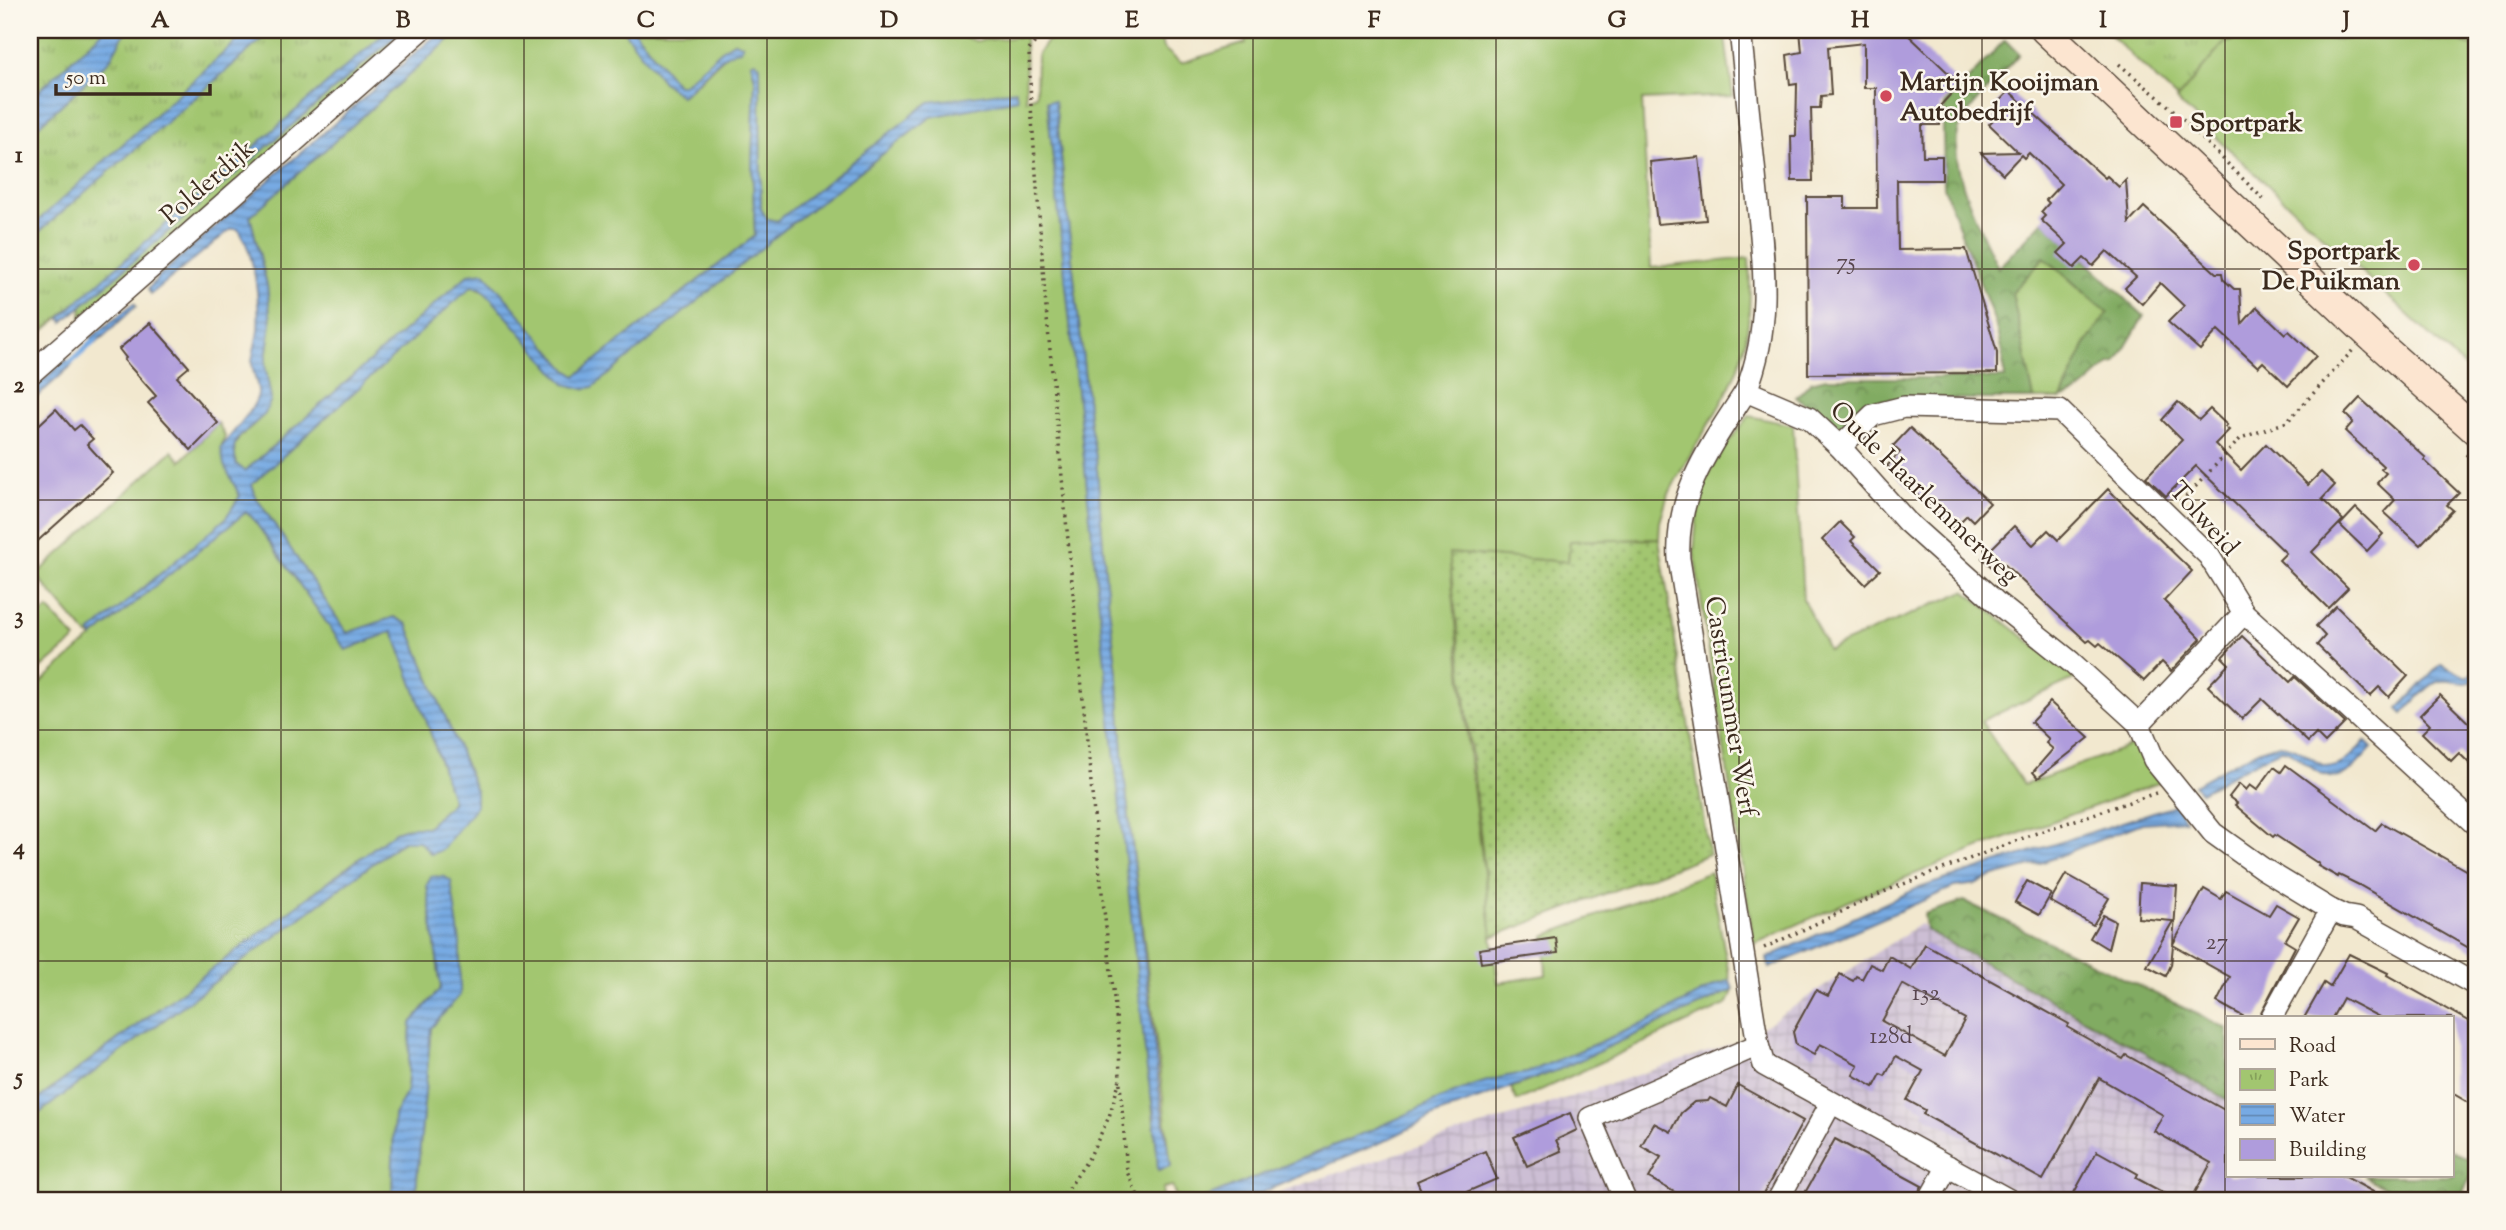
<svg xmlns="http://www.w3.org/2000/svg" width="2506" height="1230" viewBox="0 0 2506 1230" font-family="'Sorts Mill Goudy',serif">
<defs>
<pattern id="industrial-grid" width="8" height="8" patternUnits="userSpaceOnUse" patternTransform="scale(1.75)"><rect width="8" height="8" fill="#ccbed4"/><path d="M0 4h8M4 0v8" fill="none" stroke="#b0a3b6"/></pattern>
<pattern id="forest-crowns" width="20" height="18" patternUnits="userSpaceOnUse" patternTransform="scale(1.75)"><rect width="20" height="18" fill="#81ab62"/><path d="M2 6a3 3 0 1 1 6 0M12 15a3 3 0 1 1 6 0" fill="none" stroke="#6b8b50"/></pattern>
<pattern id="park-tufts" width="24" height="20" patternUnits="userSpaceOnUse" patternTransform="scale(1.75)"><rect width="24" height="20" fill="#a2c670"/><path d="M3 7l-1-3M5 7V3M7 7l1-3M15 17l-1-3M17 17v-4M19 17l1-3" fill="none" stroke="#85a15b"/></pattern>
<pattern id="garden-dots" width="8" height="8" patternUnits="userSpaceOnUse" patternTransform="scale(1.75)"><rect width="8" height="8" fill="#a2c670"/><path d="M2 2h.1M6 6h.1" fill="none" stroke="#85a15b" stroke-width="1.8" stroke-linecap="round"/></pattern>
<pattern id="water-rules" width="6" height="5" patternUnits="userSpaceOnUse" patternTransform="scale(1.75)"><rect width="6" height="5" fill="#77aae3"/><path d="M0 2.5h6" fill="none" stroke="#638bb7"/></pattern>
</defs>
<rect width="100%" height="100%" fill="#fbf7ec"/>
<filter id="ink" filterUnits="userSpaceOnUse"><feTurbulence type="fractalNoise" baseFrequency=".0143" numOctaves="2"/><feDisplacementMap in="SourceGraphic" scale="14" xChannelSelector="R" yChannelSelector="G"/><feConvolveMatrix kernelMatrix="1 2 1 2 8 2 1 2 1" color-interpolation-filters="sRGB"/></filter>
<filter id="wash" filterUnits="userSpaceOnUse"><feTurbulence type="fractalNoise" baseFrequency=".00686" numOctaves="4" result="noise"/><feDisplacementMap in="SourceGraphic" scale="28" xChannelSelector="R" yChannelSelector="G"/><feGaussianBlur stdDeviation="1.57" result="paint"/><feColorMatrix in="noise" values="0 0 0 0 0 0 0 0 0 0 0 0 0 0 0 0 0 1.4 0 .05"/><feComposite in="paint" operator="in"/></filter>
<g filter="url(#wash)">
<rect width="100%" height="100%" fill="#f2e8cf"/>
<polygon fill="url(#industrial-grid)" points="1920,924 2228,1101 2228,1176 2357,1176 2400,1200 1279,1200 1273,1194 1741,1041"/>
<g fill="#a2c670" stroke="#6e7847" stroke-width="2" fill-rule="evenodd">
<polygon points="403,30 416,30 81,317 82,305"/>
<path d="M460 30H623L663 82 681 96C701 83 714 63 733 50L734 42 724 48 683 85H677L634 30H941L976 41 1025 36 1026 100 1036 95 1037 55 1047 41 1091 30H1159L1163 48 1181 63 1246 43 1243 30H1724L1733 96 1642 100 1651 268 1749 258C1751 292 1750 338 1737 370 1719 415 1687 454 1667 498L1660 522 1659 539 1571 541 1568 562 1449 553 1471 771 1498 983 1546 975 1544 936 1710 872 1730 980 1716 985 1647 1022 1527 1073C1478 1078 1434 1102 1390 1122 1327 1149 1263 1174 1200 1200H1177L1172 1186 1163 1188 1162 1200H415L431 1027 460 994 427 885 441 988 411 1023 407 1093 394 1115 392 1200H30V1120L403 841H419L476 791 407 624 394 617 347 633 256 497 252 484 472 285C493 291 548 364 565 384L786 228 931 117 1018 98 929 102 778 221 767 219 761 209 760 65 751 63 755 79 752 162 755 236 576 376 567 370 469 274 245 471 236 464 234 447 239 438 265 414 271 399 265 365 271 323 267 285 250 216ZM1047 101H1055L1090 425 1096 457 1106 582 1118 681 1125 782 1171 1165 1159 1170Z"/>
<polygon points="2410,30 2476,30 2476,374 2473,375 2176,100 2224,43 2236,39"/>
<polygon points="2044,257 2108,313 2087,342 2061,399 2034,399 2012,293"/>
<path d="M1749 416 1793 425 1803 599 1828 650 1965 591 2076 678 1981 721 2024 785 2133 745 2161 782 1979 848 1865 894 1754 944 1694 553C1696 527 1697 499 1708 476 1717 454 1735 434 1749 416Z"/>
<polygon points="218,423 225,436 221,448 240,496 225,519 93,637 246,512 251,516 346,650 393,631 429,728 453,802 427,827 410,827 395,832 30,1105 30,692 93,637 87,635 36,575 172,451 181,461"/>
<polygon points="48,609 76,639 42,668 30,655 30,625"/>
<polygon points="1733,990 1728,1004 1517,1101 1511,1088 1558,1070"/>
</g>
<g fill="url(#forest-crowns)" stroke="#5e6a40" stroke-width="2">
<path d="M2005 40 2019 54C2002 74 1977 98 1963 120 1940 157 1983 233 1998 268L2043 221 2144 316 2116 363 2110 364 2077 393 2061 399 2087 342 2108 313 2044 257 2012 293 2034 399H1891L1869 408 1849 429 1839 427 1796 397 1811 382 1826 378H2005L2002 353 1995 323 1944 187 1943 128 1945 104Z"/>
<polygon points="1964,901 2228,1029 2228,1100 1926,930 1924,914"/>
<polygon points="2452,1150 2476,1163 2476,1168 2458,1200 2408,1200 2364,1176 2452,1176"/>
</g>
<g fill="url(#park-tufts)" stroke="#6e7847" stroke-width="2">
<polygon points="30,30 389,30 30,343"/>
<polygon points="2105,30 2476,30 2476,47 2460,42 2406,38 2236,40 2224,43 2177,99"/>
</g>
<polygon fill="url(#garden-dots)" stroke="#6e7847" stroke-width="2" points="1659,539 1709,854 1492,937 1449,553 1568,562 1570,541"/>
<g fill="url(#water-rules)" stroke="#596a80" stroke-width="2">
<polygon points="104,30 129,30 123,36 109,61 36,128 30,130 30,99"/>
<path d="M249 30H272C193 102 110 169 30 240V228Z"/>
<polygon points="388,30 403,30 63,322 60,318 81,298"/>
<path d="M442 30H460L250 216 267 285 271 323 265 365 271 399 265 414 238 438 234 447 236 464 245 471 469 274 484 272 567 370 576 376 755 236 752 162 755 79 751 63 755 61 760 65 761 209 767 219 777 221 929 102 1015 90 1018 99 931 117 786 228 593 387 583 389 565 384 496 304 481 288 472 286 252 484 256 497 347 633 394 617 407 624 476 791V806L442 850 431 854 419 841H403L30 1120V1105L37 1100 395 832 410 827H427L453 802 429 728 393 631 346 650 251 516 246 512 93 637 90 633 225 519 240 496 224 465 221 448C230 434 256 409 258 394 259 384 252 373 252 362 253 351 257 341 258 330 260 302 255 252 238 229H231L151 294 148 289 160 275Z"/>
<path d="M623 30H634L677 85H683L724 48 734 42 743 45 741 50C720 51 699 84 681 96L663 82Z"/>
<polygon points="1047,101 1055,101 1090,425 1096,457 1106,582 1118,681 1125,782 1161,1104 1171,1166 1158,1170 1154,1113 1147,1071"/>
<polygon points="134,303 136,306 96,343 91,338"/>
<polygon points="66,360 72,365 30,403 30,392"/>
<path d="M2441 664 2466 677 2476 671V680C2463 688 2450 677 2437 682 2425 687 2412 705 2403 714L2398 709Z"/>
<path d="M2365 741 2372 748C2343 780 2338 789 2301 760 2296 756 2289 750 2282 750 2276 749 2212 786 2201 792L2194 785C2216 773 2249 752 2272 746 2299 739 2317 772 2336 766 2347 763 2357 750 2365 741Z"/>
<polygon points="2175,805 2185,820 2142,823 2038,864 1990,877 1977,884 1954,887 1769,968 1767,958 1916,889"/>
<polygon points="431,876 445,877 451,881 460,942 460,995 431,1028 415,1200 392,1200 394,1115 407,1092 411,1023 441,988 427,885"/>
<path d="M1730 980 1733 990 1558 1070 1438 1114 1382 1142 1249 1198 1251 1200H1200C1263 1174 1327 1149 1390 1122 1434 1102 1478 1078 1527 1073L1647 1022 1716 985Z"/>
</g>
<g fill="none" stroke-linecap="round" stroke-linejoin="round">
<polyline stroke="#77aae3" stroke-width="6" points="70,363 95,340"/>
</g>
<g id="blocks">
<g fill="#af9cdc" fill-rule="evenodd">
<polygon points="1800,30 1903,30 1960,84 1940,106 1940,125 1922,125 1923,156 1942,156 1942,180 1897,180 1898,250 1966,249 1997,352 1997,373 1808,374 1807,197 1845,197 1845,208 1877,208 1876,88 1864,88 1864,43 1828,47 1831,95 1821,96 1820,108 1811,108 1813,181 1792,181 1791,136 1796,136 1797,84 1790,85 1787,55 1802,52"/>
<polygon points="2009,91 2105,178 2107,176 2119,187 2126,180 2129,223 2144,207 2216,273 2222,273 2223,279 2234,289 2240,289 2242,324 2257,307 2285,334 2289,331 2316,356 2288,386 2263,362 2258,367 2218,330 2200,350 2168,322 2184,306 2160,283 2142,304 2125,288 2136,277 2107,251 2093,266 2084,258 2074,268 2058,253 2067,244 2041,220 2045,216 2041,212 2049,203 2046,200 2061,184 2029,153 2024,158 2021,155 2003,174 1981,153 2018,152 1989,124 2000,113 1994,107"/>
<polygon points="1699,157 1706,220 1657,224 1650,162"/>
<polygon points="150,323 189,367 177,377 218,423 191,450 148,403 156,396 124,360 126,358 119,349"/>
<polygon points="2360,398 2426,458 2424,460 2459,493 2447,505 2453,510 2420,545 2384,512 2395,500 2377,483 2386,473 2381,469 2383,466 2345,431 2353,422 2345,414"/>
<polygon points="2178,402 2199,420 2210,409 2227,425 2225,427 2229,430 2215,444 2241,470 2266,444 2308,485 2321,472 2335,485 2322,499 2343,520 2312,552 2348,588 2328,608 2279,560 2286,553 2196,466 2166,496 2146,477 2182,440 2162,420"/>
<polygon points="56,409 74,430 80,425 93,439 87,444 113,473 30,548 30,433"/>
<polygon points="1910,428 1990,503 1973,521 1967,515 1953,529 1887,466 1900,452 1893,446"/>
<polygon points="2108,489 2192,571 2164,601 2201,639 2171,671 2162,662 2144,681 2100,643 2097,646 2090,640 2087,642 2004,564 1997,572 1982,558 2014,526 2033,545 2048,530 2058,540"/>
<polygon points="2356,508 2383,534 2367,551 2340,525"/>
<polygon points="1840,522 1855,537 1851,541 1880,570 1865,584 1822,540"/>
<polygon points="2336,606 2408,676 2389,697 2379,687 2370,696 2317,645 2325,636 2316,626"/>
<polygon points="2242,636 2290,682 2295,677 2345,723 2325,743 2316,734 2308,742 2262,699 2242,719 2208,686 2229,664 2222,657"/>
<polygon points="2440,695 2476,730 2476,770 2459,753 2451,761 2422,733 2430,725 2420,715"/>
<polygon points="2050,702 2089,738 2038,778 2033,772 2053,749 2046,743 2049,739 2031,722"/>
<polygon points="2286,765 2375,831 2382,823 2476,876 2476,952 2359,885 2339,875 2338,877 2318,866 2319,864 2275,835 2273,837 2235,805 2237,803 2229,797 2239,784 2246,790 2250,785 2257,790 2274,767 2281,772"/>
<polygon points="2066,874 2109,898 2093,925 2050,901"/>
<polygon points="2027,881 2051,894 2039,915 2015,902"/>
<polygon points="2140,883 2177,886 2173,944 2204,889 2221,899 2226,891 2269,915 2276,904 2299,917 2285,941 2295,947 2258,1018 2246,1018 2217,1002 2230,977 2173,945 2171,965 2166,976 2147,966 2173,921 2138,918"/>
<polygon points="2103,915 2115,921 2108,949 2090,938"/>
<polygon points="1556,938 1558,953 1481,963 1479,949"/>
<path d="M1925 944 2069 1024 2067 1027 2123 1059 2126 1055 2228 1112V1176H2344L2388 1200H2191L2211 1163 2154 1131 2163 1115 2099 1078 2043 1180 1923 1114 1925 1110 1907 1100 1923 1071 1896 1056 1885 1076 1881 1074 1874 1087 1853 1075 1858 1065 1826 1047 1820 1044 1814 1055 1796 1045 1793 1032 1816 990 1828 996 1840 974 1853 981 1856 976 1862 979 1870 964 1882 970 1889 956 1911 969ZM1902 984 1965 1019 1945 1056 1882 1021Z"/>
<polygon points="2349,954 2388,973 2387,975 2476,1025 2476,1094 2471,1104 2452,1093 2452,1018 2381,1018 2343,998 2332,1018 2304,1018 2324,983 2330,987"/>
<polygon points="1738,1085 1803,1121 1760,1200 1674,1200 1678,1194 1649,1178 1661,1157 1641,1146 1654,1123 1671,1132 1681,1113 1694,1102 1708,1101 1710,1098 1727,1107"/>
<polygon points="1570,1113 1577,1130 1556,1140 1561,1151 1527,1166 1514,1137"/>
<polygon points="1835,1139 1922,1186 1914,1200 1801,1200"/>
<polygon points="1485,1151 1497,1179 1448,1200 1425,1200 1417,1181"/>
<polygon points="2097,1151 2138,1174 2136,1178 2177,1200 2070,1200"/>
</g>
</g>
</g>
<g filter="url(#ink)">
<use href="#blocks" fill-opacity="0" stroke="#564639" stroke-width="2"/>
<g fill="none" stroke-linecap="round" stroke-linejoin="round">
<g stroke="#564639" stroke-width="24">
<g id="minor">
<path d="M1740 30C1745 81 1751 133 1756 185 1763 257 1774 321 1746 391L1809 418 1840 447 1907 522 1997 603 2071 662 2139 724 2154 760 2213 833 2262 868 2331 910 2344 916 2356 918 2476 985"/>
<polyline points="30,374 421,30"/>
<path d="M1746 391C1712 444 1675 492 1679 559L1758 1045 1764 1065 2009 1200"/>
<polyline points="1840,447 1873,415 1904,407 2060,411 2209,556 2244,613 2476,825"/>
<polyline points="2139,724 2244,613"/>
<polyline points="2271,1018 2331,910"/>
<polyline points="1625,1200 1590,1118 1758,1045"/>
<polyline points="1778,1200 1831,1103"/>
<polyline points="1929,1200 1948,1166"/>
</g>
</g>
<g stroke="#564639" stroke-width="31">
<polyline id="secondary" points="2045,30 2368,334 2476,431"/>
</g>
<g stroke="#564639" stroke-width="3.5" stroke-dasharray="2 5" stroke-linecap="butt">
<polyline points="2119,64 2178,114 2266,202"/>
<polyline points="2466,454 2476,464"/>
<polyline points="2181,502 2241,438 2287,422 2353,350"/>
<polyline points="1764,948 1888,890 2034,834 2156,793"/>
<polyline points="1120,1083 1127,1172 1140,1200"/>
<polyline points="1061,1200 1090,1156 1109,1117 1120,1079 1119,1042 1098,857 1046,308 1031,106 1029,50 1039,37 1066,30"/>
</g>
<use href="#minor" stroke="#fff" stroke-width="21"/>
<use href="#secondary" stroke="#fce5d0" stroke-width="28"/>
</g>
</g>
<path fill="none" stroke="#3b2a1e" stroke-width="2" stroke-opacity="0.55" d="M281 30V1200M524 30V1200M767 30V1200M1010 30V1200M1253 30V1200M1496 30V1200M1739 30V1200M1982 30V1200M2225 30V1200M30 269H2476M30 500H2476M30 730H2476M30 961H2476"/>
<g fill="#d1495b" stroke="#fbf7ec" stroke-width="2.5">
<circle cx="1886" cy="96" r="7"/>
<rect x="2169" y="115" width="14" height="14" rx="3.5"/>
<circle cx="2414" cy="265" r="7"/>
</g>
<g text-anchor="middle" stroke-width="5" stroke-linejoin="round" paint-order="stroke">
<g font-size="23" fill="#58464e">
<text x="1846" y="269">75</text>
<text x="2217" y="949">27</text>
<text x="1926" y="1000">132</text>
<text x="1891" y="1043">128d</text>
</g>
<g font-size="26" font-weight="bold" fill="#3b2a1e" stroke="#fbf7ec" text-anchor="start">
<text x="1900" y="90">Martijn Kooijman<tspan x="1900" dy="30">Autobedrijf</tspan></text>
<text x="2190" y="131">Sportpark</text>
<text x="2400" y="259" text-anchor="end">Sportpark<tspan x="2400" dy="30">De Puikman</tspan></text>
</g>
<g font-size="26" fill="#3b2a1e" stroke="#fbf7ec">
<text transform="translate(207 181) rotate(-41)" y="9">Polderdijk</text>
<text transform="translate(1925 492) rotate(44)" y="9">Oude Haarlemmerweg</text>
<text transform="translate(2205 518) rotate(48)" y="9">Tolweid</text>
<text transform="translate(1732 706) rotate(81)" y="9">Castricummer Werf</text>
</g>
</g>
<rect width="2506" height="1230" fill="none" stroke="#fbf7ec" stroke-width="77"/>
<rect x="2226" y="1016" width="228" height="161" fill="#fbf7ec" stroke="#aea59a" stroke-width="2"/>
<rect x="2240" y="1039" width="35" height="10" fill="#fce5d0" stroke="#aea59a" stroke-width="2"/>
<text x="2289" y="1052" font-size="21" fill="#3b2a1e">Road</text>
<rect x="2240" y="1069" width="35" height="21" fill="url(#park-tufts)" stroke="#aea59a" stroke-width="2"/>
<text x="2289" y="1086" font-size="21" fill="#3b2a1e">Park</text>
<rect x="2240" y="1104" width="35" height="21" fill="url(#water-rules)" stroke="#aea59a" stroke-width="2"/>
<text x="2289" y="1122" font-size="21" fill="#3b2a1e">Water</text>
<rect x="2240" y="1139" width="35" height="21" fill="#af9cdc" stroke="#aea59a" stroke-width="2"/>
<text x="2289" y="1156" font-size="21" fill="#3b2a1e">Building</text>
<path d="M56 84v10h154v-10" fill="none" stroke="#3b2a1e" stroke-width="3.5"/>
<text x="66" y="84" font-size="21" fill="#3b2a1e" stroke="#fbf7ec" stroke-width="5" paint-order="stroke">50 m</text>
<rect x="38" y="38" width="2430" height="1154" fill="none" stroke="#3b2a1e" stroke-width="2.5"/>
<g font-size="23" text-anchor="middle" font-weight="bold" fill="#3b2a1e">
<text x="160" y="27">A</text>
<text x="403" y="27">B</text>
<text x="646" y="27">C</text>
<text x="889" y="27">D</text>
<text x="1132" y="27">E</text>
<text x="1374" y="27">F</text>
<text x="1617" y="27">G</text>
<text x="1860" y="27">H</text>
<text x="2103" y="27">I</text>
<text x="2346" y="27">J</text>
<text x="19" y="162">1</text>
<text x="19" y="392">2</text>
<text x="19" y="623">3</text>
<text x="19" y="854">4</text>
<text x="19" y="1084">5</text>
</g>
</svg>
